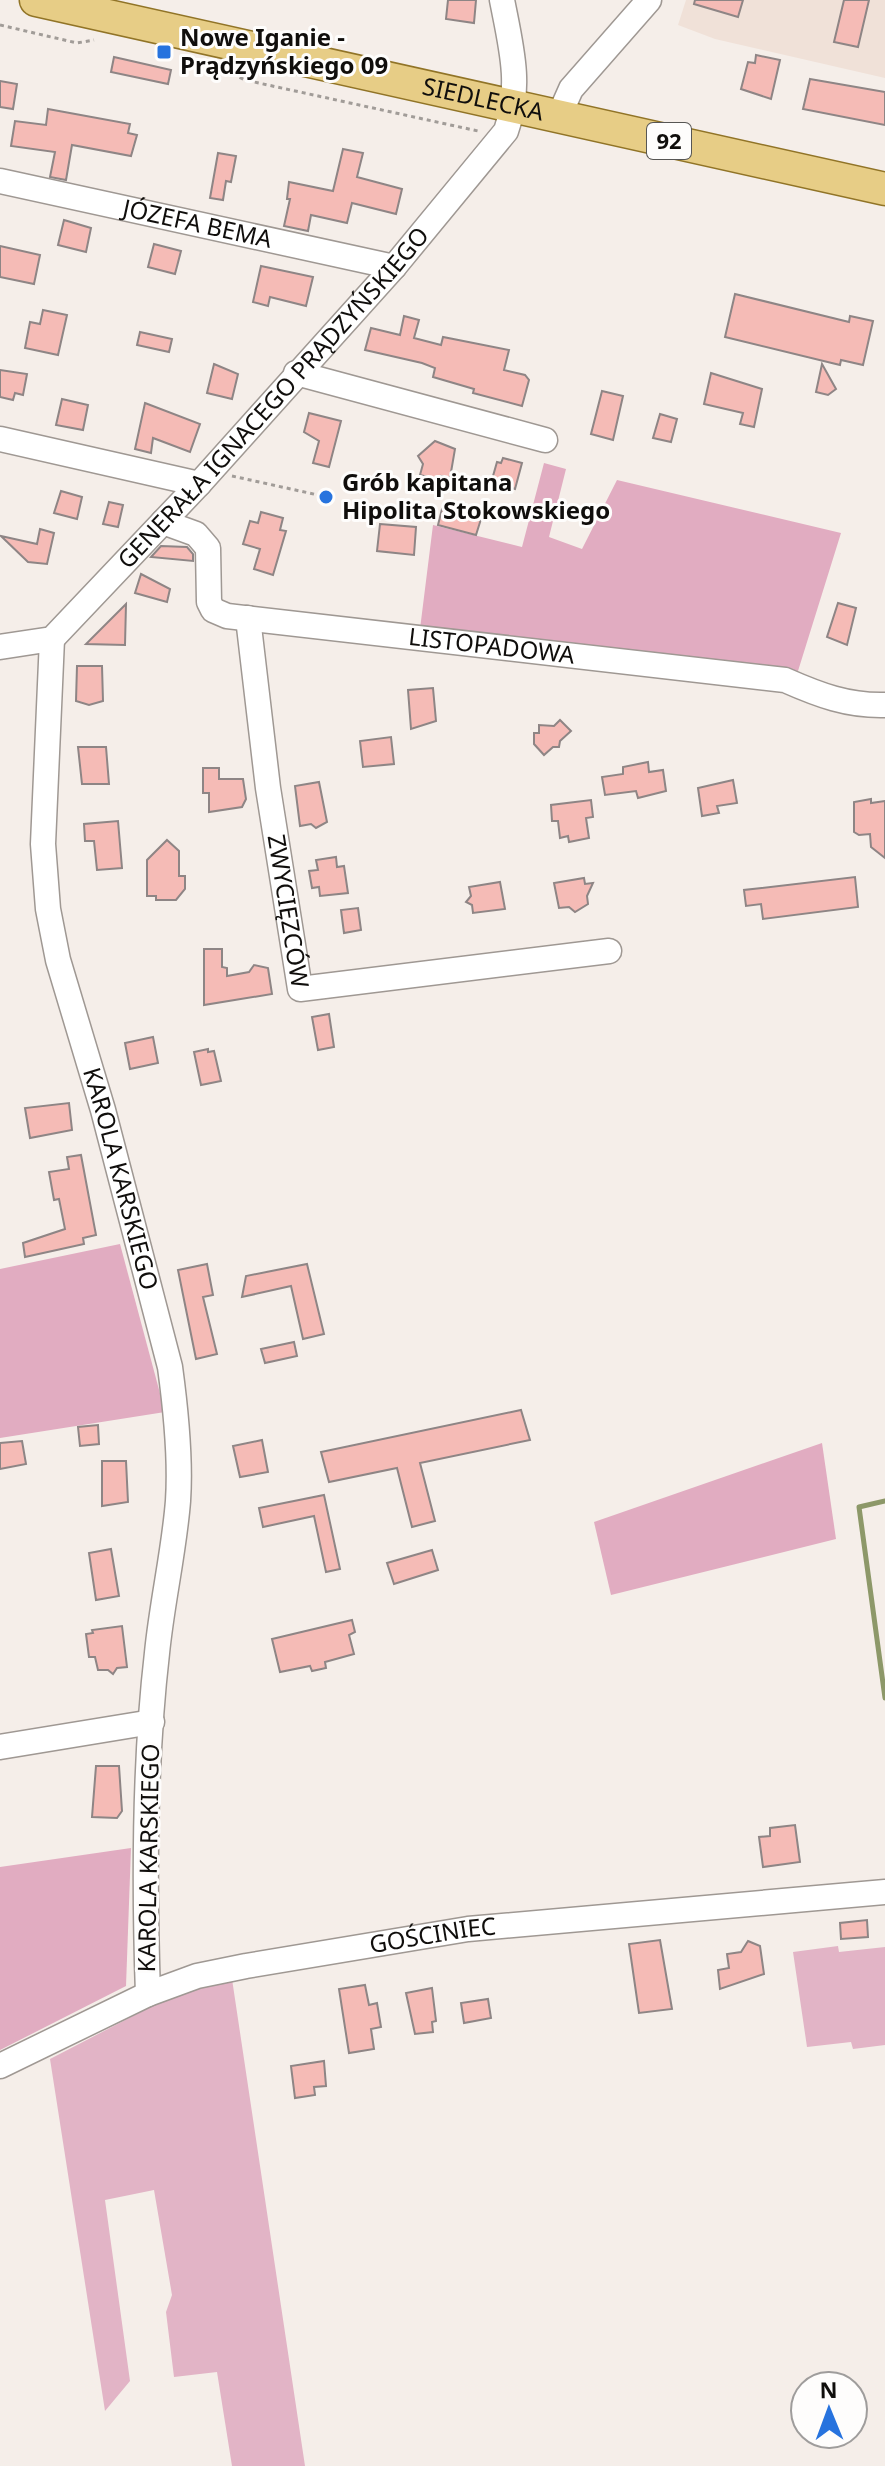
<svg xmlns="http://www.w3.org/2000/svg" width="885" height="2466" viewBox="0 0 885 2466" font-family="'Noto Sans',sans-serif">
<rect width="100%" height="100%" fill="#f5eee9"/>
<polygon fill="#f0e1d8" points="686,0 885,0 885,78 715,39 678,25"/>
<g fill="#e2b4c6">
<polygon points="838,1946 839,1952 885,1947 885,2045 853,2049 851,2042 807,2047 793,1952"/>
<polygon points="232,1979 305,2466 232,2466 217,2372 174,2377 166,2312 172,2295 154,2190 105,2200 130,2381 105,2411 50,2059 189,1987"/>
</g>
<g fill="#e1acc1">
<polygon points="544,463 566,469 549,537 582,549 617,480 841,533 798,671 420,629 433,525 522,547"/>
<polygon points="120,1244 165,1412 0,1438 0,1269"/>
<polygon points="822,1443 836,1539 611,1595 594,1522"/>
<polygon points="131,1848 126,1986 0,2050 0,1867"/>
</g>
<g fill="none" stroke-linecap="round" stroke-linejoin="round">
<polyline stroke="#8d9869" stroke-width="5" points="885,1501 859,1507 885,1698"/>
</g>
<g fill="#f5bbb6" stroke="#8e8585" stroke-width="2">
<polygon points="448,0 476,0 474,23 446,19"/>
<polygon points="695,0 743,0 738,17 694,4"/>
<polygon points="844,0 869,0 858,47 834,42"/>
<polygon points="756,55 780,60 771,99 741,89 748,62 755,63"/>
<polygon points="114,57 171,70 168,84 111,72"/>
<polygon points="810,79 885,92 885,125 803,109"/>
<polygon points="0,81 17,84 13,109 0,107"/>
<polygon points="48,109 130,124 128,133 137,135 131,156 72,145 66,180 50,177 55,152 11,146 15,121 46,125"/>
<polygon points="343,149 363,153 357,177 402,189 396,214 352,203 347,223 311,215 308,231 284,226 290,199 287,199 289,182 333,191"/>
<polygon points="218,153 236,156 231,182 226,181 223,200 210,198"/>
<polygon points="64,220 91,228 86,252 58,245"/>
<polygon points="154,244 181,251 175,274 148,267"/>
<polygon points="0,246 40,255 34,284 0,277"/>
<polygon points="261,266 313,277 306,306 270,297 268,306 253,302"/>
<polygon points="735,294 849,322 850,316 873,321 863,365 841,360 840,365 725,337"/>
<polygon points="43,310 67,315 58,355 25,348 30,322 40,324"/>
<polygon points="404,316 419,320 414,338 441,345 443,337 509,350 504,370 525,375 529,380 522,406 473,393 474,389 433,377 435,368 422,363 365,350 371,328 400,335"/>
<polygon points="140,332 172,339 169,352 137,345"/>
<polygon points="214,364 238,374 232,399 207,393"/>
<polygon points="822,364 836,389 828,395 816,392"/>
<polygon points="0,370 27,374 23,395 15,393 13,400 0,397"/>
<polygon points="711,373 762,389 754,427 740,424 743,413 704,404"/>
<polygon points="602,391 623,396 613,440 591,434"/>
<polygon points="62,399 88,405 83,430 56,425"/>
<polygon points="145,403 200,424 190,452 153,438 151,453 135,449"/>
<polygon points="309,413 341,421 329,467 313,463 319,441 304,432"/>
<polygon points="660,414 677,419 671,442 653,438"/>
<polygon points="435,441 455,449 450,478 441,476 440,480 420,475 423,464 418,456"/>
<polygon points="503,458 522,463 515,489 491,483 497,462 501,463"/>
<polygon points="61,491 82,497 77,519 54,513"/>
<polygon points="109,502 123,505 118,527 103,524"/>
<polygon points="442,509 481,519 476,535 438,525"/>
<polygon points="261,512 283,518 280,530 286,531 273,575 254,569 260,549 243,544 250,521 258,523"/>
<polygon points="380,524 416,527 414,555 377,551"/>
<polygon points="40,529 54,533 47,564 28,562 1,536 37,544"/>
<polygon points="161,546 187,547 193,554 193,561 151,557"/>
<polygon points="141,574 170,589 167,602 135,593"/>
<polygon points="838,603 856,608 847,645 827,637"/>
<polygon points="126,604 125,645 86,644"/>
<polygon points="77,666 102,666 103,701 89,705 76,701"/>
<polygon points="433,688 436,721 411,729 408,690"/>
<polygon points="560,720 571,731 560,741 559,747 553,747 544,755 534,744 534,733 539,733 539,725 554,726"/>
<polygon points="391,737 394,764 363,767 360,741"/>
<polygon points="78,747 106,747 109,784 82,784"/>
<polygon points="648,762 649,772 663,770 666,791 638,798 636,791 605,795 602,777 623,774 623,767"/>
<polygon points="203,768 219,768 219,779 243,779 246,799 242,807 209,812 209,793 203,793"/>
<polygon points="733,780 737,803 717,806 719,813 702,816 698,788"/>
<polygon points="319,782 327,822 316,828 311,824 300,826 295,786"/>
<polygon points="871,799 871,803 885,801 885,858 871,847 870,834 859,835 854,832 854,802"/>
<polygon points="591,800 593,817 586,818 589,838 569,842 568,836 560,838 558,821 552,821 551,805"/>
<polygon points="118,821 122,868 97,870 94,841 85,841 84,824"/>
<polygon points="167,840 179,851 179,876 185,876 185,889 176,900 156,900 156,896 147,896 147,860"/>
<polygon points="336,857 337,867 344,866 348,893 320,896 319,887 312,888 309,871 318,870 316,860"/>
<polygon points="855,877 858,907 763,919 761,904 746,906 744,890"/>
<polygon points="584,878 585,884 593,883 587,896 588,904 575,912 569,907 559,908 554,883"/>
<polygon points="500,882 505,909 473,913 472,905 466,902 471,896 469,887"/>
<polygon points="358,908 361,930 344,933 341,910"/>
<polygon points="204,949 222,949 222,967 227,968 227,976 249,972 254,965 268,968 272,994 204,1005"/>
<polygon points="329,1014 334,1047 318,1050 312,1017"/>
<polygon points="153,1037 158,1063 130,1069 125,1043"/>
<polygon points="208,1049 208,1052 214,1051 221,1081 201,1085 194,1052"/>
<polygon points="69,1103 72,1130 30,1138 25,1108"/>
<polygon points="81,1155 96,1235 83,1238 84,1244 25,1257 23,1243 65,1229 59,1199 54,1200 49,1172 69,1169 67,1157"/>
<polygon points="207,1264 213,1295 203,1297 217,1354 196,1359 178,1270"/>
<polygon points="307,1264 324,1334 303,1339 291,1286 242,1297 246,1276"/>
<polygon points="294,1342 297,1356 265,1363 261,1349"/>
<polygon points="521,1410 530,1440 420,1463 435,1521 412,1527 397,1468 329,1482 321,1452"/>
<polygon points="98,1425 99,1444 80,1446 78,1427"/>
<polygon points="262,1440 268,1472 240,1477 233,1446"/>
<polygon points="22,1441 26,1464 0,1469 0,1443"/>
<polygon points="102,1461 126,1461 128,1502 102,1506"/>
<polygon points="324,1495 340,1569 326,1572 314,1516 263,1527 259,1508"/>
<polygon points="111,1549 119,1596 96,1600 89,1553"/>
<polygon points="432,1550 438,1570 394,1584 387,1563"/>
<polygon points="352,1620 355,1632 349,1635 354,1654 325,1662 326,1668 312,1671 310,1666 280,1672 272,1639"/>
<polygon points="122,1626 127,1667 117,1668 113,1674 108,1670 98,1670 95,1657 89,1657 86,1634 93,1633 92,1630"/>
<polygon points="96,1766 119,1766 122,1811 117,1818 92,1817"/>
<polygon points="795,1825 800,1862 763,1867 759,1837 770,1836 770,1828"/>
<polygon points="867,1920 868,1937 841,1939 840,1923"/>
<polygon points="660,1940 672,2009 639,2013 629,1944"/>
<polygon points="748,1941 760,1946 764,1974 720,1989 718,1970 729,1968 727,1954 741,1952"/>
<polygon points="365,1985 369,2005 377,2003 381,2027 371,2029 374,2049 349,2053 339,1989"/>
<polygon points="432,1988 436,2021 432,2022 433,2032 415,2034 406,1993"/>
<polygon points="488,1999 491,2018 464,2023 461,2003"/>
<polygon points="324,2061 326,2086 314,2087 315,2095 295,2098 291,2066"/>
</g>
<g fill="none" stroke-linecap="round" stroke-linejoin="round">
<g stroke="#9f9893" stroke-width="27">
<g id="minor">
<polyline points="559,116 571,89 649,0"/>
<path id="s1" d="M0 181 394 267"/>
<polyline points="296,373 545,440"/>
<polyline points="0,439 199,484"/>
<path id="s2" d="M163 522 196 534 208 548 209 602 213 610 227 616 785 680C819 695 848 706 885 705"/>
<path id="s3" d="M248 618 268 788 300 989 609 951"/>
<path id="s4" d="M52 639 43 844 48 909 58 960 103 1110 170 1367C176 1411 181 1457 178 1501 174 1552 162 1602 157 1653 144 1765 144 1881 148 1994"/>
<path id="s5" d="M0 647 52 639 199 484 394 267 506 131C522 86 511 46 502 0"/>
<polyline points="0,1747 152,1722"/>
<path id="s6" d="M0 2066 148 1994 197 1976 246 1966 468 1929 885 1892"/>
</g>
</g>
<g stroke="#917427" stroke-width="35">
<g id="major">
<path id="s7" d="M36 0 885 189"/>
</g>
</g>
<g stroke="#a19c98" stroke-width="3" stroke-dasharray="4 4" stroke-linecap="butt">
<polyline points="0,25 77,43 94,40"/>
<polyline points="218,67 245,80 478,131"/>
<polyline points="232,476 318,495"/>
</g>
<use href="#minor" stroke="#fff" stroke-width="24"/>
<use href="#major" stroke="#e7cd86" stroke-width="32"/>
</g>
<g fill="#2773de" stroke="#fefdfc" stroke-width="3">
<rect x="156" y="44" width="16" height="16" rx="4"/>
<circle cx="326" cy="497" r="8"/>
</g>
<g text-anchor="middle" stroke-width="6" stroke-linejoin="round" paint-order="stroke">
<rect fill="#fefdfc" stroke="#575654" stroke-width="2" x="647" y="123" width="44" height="36" rx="6"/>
<g font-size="22" font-weight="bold" fill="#100e0c">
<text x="669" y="149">92</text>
</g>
<g font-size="24" font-weight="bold" fill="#100e0c" stroke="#fefdfc" text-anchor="start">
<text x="180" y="46">Nowe Iganie -<tspan x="180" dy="28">Prądzyńskiego 09</tspan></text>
<text x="342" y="491">Grób kapitana<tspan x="342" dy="28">Hipolita Stokowskiego</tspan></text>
</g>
<g font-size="24" fill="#100e0c" stroke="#fefdfc">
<text dy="8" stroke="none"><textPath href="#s7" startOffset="458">SIEDLECKA</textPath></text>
<text dy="8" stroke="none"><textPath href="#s1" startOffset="202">JÓZEFA BEMA</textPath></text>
<text dy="8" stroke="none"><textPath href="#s5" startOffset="380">GENERAŁA IGNACEGO PRĄDZYŃSKIEGO</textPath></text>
<text dy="8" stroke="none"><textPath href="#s2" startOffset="398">LISTOPADOWA</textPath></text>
<text dy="8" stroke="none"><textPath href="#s3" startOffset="296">ZWYCIĘZCÓW</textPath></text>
<text dy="8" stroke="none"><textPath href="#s4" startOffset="550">KAROLA KARSKIEGO</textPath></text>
<text transform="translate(149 1858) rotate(-89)" y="8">KAROLA KARSKIEGO</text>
<text dy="8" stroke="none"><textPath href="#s6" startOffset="456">GOŚCINIEC</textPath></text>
</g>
</g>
<g transform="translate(829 2410) rotate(359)"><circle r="38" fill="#fefdfc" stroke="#9f9d9c" stroke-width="2"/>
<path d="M0-6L14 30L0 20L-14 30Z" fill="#2773de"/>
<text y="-12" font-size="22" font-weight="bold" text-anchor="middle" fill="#100e0c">N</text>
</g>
</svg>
